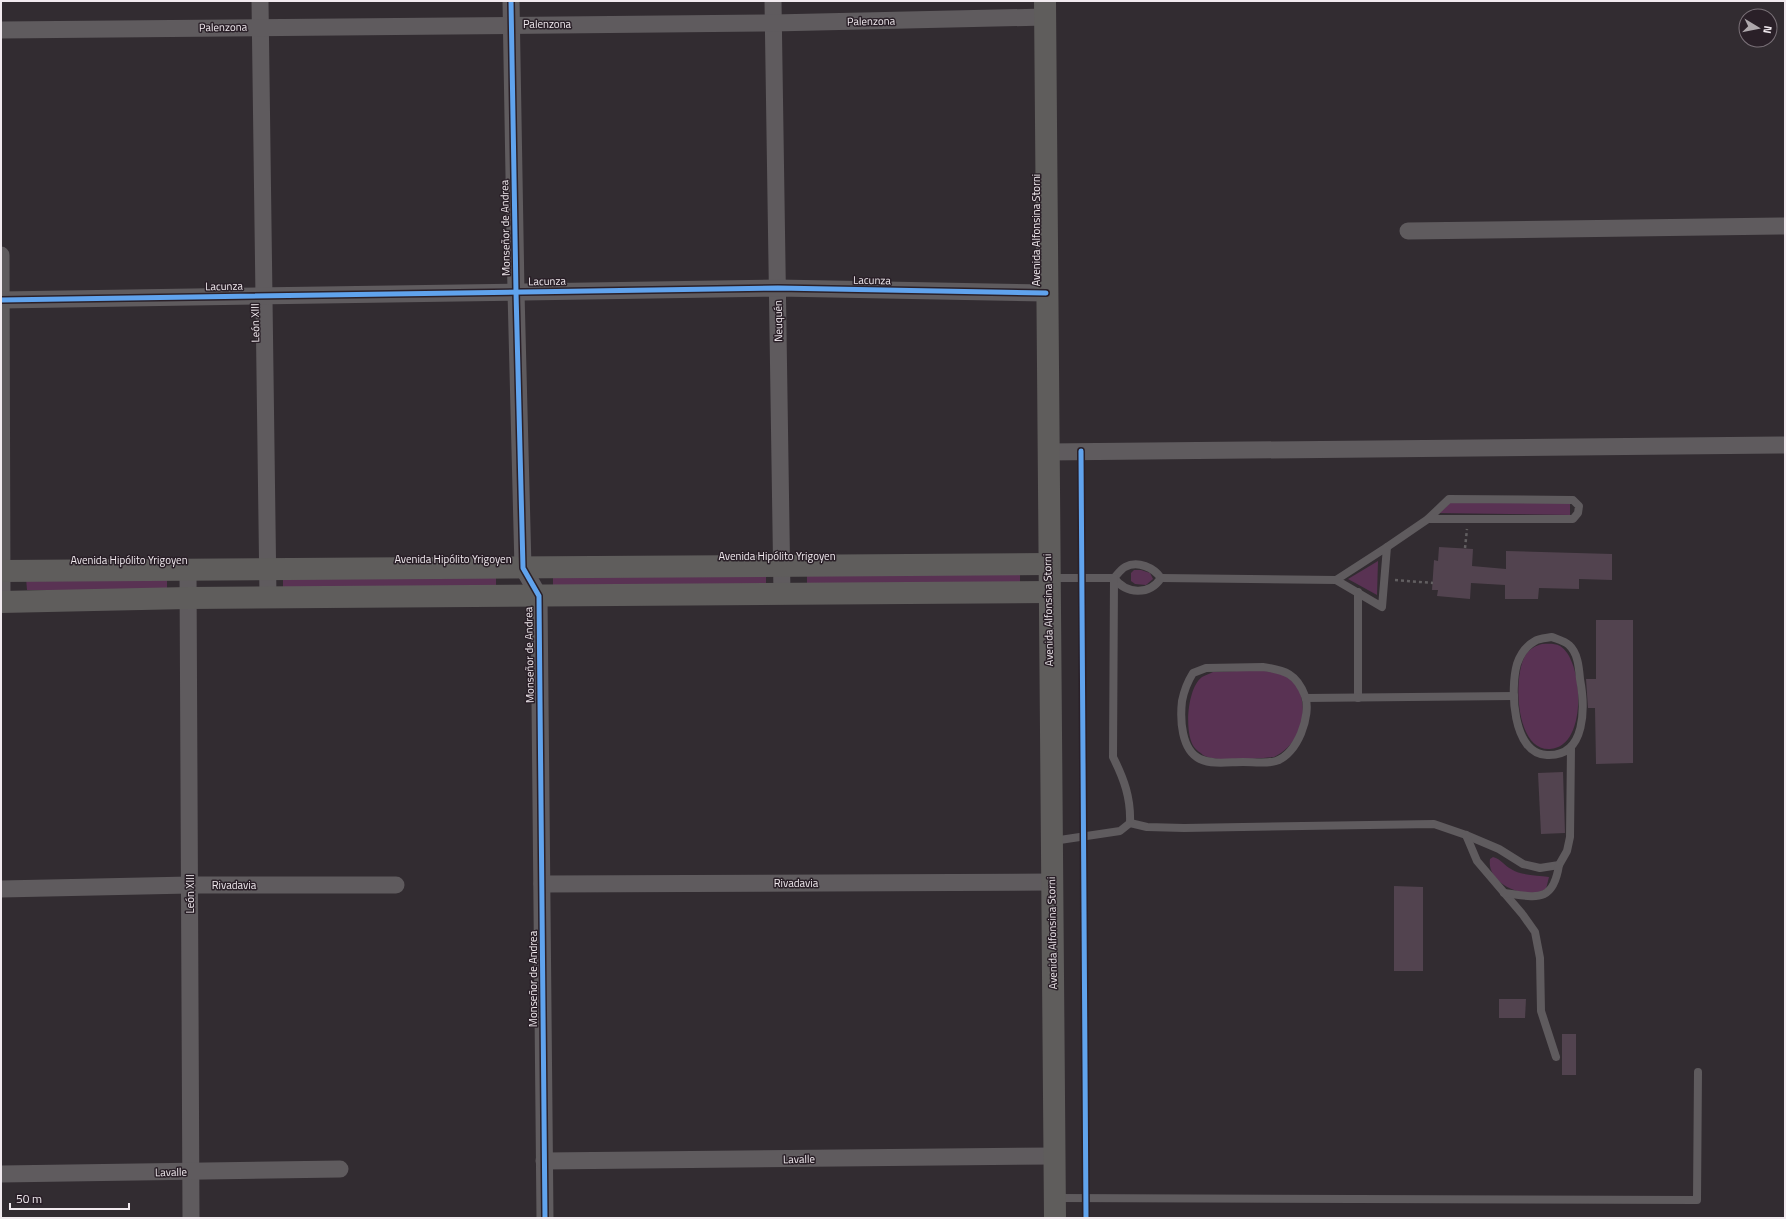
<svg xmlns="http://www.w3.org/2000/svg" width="1786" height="1219" viewBox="0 0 1786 1219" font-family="'Titillium Web',sans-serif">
<rect width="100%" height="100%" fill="#322c31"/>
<g fill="#593253">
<polygon points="1450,503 1570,503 1570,515 1439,513"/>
<polygon points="1378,561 1377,595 1348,579"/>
<polygon points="1134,570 1141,570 1150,573 1153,579 1146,585 1135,584 1131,581 1131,573"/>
<polygon points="1020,571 1020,583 807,586 807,574"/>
<polygon points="766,572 766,584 553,587 553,575"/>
<polygon points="496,575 496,587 283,590 283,578"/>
<polygon points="26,578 167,579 167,591 27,590"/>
<path d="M1542 644C1548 644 1554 643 1560 646 1584 660 1588 748 1550 749 1515 751 1513 677 1525 656 1529 649 1535 646 1542 644Z"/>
<path d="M1213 672C1236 672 1268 666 1289 678 1305 687 1306 720 1298 734 1292 744 1284 752 1274 757 1257 758 1217 763 1203 755 1201 753 1196 750 1194 747 1184 733 1187 688 1202 677 1205 675 1210 674 1213 672Z"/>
<path d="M1493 857C1501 859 1505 866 1511 869 1522 876 1537 875 1549 877L1546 889C1527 901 1486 884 1490 859Z"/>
</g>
<g fill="#52434f">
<polygon points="1439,547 1473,549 1472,566 1506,569 1506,551 1612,554 1612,580 1579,579 1579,589 1539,588 1538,599 1505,599 1505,585 1471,583 1470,599 1437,596 1438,590 1432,590 1434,560 1438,561"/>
<polygon points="1596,620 1633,620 1633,763 1596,764 1595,708 1588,708 1586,679 1596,679"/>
<polygon points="1563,772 1565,833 1541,834 1538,773"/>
<polygon points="1394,886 1423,887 1423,971 1394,971"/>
<polygon points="1499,999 1526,999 1525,1018 1499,1018"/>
<rect x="1562" y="1034" width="14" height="41"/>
</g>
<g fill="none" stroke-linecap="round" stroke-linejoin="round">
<g stroke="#625f61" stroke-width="2.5" stroke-dasharray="3 3" stroke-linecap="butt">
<polyline points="1465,548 1467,529"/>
<polyline points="1395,580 1433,583"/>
</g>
<g stroke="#5f5b5e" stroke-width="8">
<polyline points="1387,547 1428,519 1449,499 1573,500 1579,506 1578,513 1573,519 1428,519"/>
<path d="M1051 578H1114C1117 575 1121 569 1125 567 1138 560 1154 568 1161 578 1149 596 1126 594 1114 578"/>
<polyline points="1161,578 1336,580 1382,607 1387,547 1336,580"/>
<polyline points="1358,592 1358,698"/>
<path d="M1552 637C1557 639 1565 641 1569 645 1578 653 1579 668 1580 679 1585 706 1587 757 1547 755 1512 754 1510 688 1517 664 1520 655 1526 646 1535 641 1539 638 1547 638 1552 637Z"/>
<path d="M1263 667C1285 670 1297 674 1305 696 1312 715 1297 755 1276 761 1267 764 1253 762 1243 762 1229 762 1213 765 1200 759 1181 750 1180 719 1182 701 1184 691 1188 681 1193 673L1206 668Z"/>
<polyline points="1306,698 1514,696"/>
<polyline points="1130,823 1147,827 1184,828 1434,824 1466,835 1499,849 1523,864 1540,868 1559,865 1567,851 1570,837 1571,748"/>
<polyline points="1466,835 1477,861 1523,915 1535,932 1540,958 1541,1011 1556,1057"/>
<path d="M1053 841 1120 831 1130 823C1131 798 1124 779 1113 757L1114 578"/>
<path d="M1504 893C1536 897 1553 904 1559 865"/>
<polyline points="1056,1198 1697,1200 1698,1072"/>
</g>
<g stroke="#5f5b5e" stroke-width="17">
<polyline points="260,1 268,597"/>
<polyline points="511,1 516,292 523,568 539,596 545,1218"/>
<polyline points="773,1 782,594"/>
<polyline points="1,30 773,23 1045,17"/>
<polyline points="1408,231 1785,226"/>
<polyline points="1,255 2,602"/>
<polyline points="1,300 778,288 1046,293"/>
<polyline points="1047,452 1785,445"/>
<polyline points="188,570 191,1218"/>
<polyline points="542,884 1051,882"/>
<polyline points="1,889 190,885 396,885"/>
<polyline points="544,1161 1054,1156"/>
<polyline points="1,1174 340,1169"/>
</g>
<g stroke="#5f5d5c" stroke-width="22">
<polyline points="1045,1 1055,1218"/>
<polyline points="1,571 1048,564"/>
<polyline points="1,602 188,598 1048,592"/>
</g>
<g stroke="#2a2028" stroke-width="8">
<g id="cycleway">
<polyline points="511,1 516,292 523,568 539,596 545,1218"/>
<polyline points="1,300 778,288 1046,293"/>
<polyline points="1081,451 1086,1218"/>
</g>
</g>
<use href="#cycleway" stroke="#60a3ed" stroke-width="5"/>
</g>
<g text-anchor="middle" stroke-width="3" stroke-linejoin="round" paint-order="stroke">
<g font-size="11" fill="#f1eaef" stroke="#2a2028">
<text transform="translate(871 21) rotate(-1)" y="4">Palenzona</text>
<text x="547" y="28">Palenzona</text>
<text transform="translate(223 27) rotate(-1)" y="4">Palenzona</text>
<text transform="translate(505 228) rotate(-91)" y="4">Monseñor de Andrea</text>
<text transform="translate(1036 230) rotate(-90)" y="4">Avenida Alfonsina Storni</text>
<text transform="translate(872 280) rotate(1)" y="4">Lacunza</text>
<text transform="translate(547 281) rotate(-1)" y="4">Lacunza</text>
<text transform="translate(224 286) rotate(-1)" y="4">Lacunza</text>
<text transform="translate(778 321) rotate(-91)" y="4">Neuquén</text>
<text transform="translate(255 323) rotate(-91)" y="4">León XIII</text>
<text x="777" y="560">Avenida Hipólito Yrigoyen</text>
<text x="453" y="563">Avenida Hipólito Yrigoyen</text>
<text x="129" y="564">Avenida Hipólito Yrigoyen</text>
<text transform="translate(1048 610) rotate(-91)" y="4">Avenida Alfonsina Storni</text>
<text transform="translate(529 655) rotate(-91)" y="4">Monseñor de Andrea</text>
<text x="796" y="887">Rivadavia</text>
<text x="234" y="889">Rivadavia</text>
<text transform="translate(190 894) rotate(-90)" y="4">León XIII</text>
<text transform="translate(1052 933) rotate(-91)" y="4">Avenida Alfonsina Storni</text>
<text transform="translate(533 979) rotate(-90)" y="4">Monseñor de Andrea</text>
<text transform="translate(799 1159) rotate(-1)" y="4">Lavalle</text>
<text transform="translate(171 1172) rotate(-1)" y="4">Lavalle</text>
</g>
</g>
<rect width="1786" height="1219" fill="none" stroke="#f1eaef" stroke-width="4"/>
<g transform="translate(1758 28) rotate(100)"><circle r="19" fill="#2a2028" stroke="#7a7178"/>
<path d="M0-3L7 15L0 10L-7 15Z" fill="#aea8ac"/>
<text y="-6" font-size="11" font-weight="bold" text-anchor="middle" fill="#f1eaef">N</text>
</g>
<path d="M10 1203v6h119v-6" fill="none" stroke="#f1eaef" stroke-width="2"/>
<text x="16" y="1203" font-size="12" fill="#f1eaef" stroke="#2a2028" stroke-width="3" paint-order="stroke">50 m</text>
</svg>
